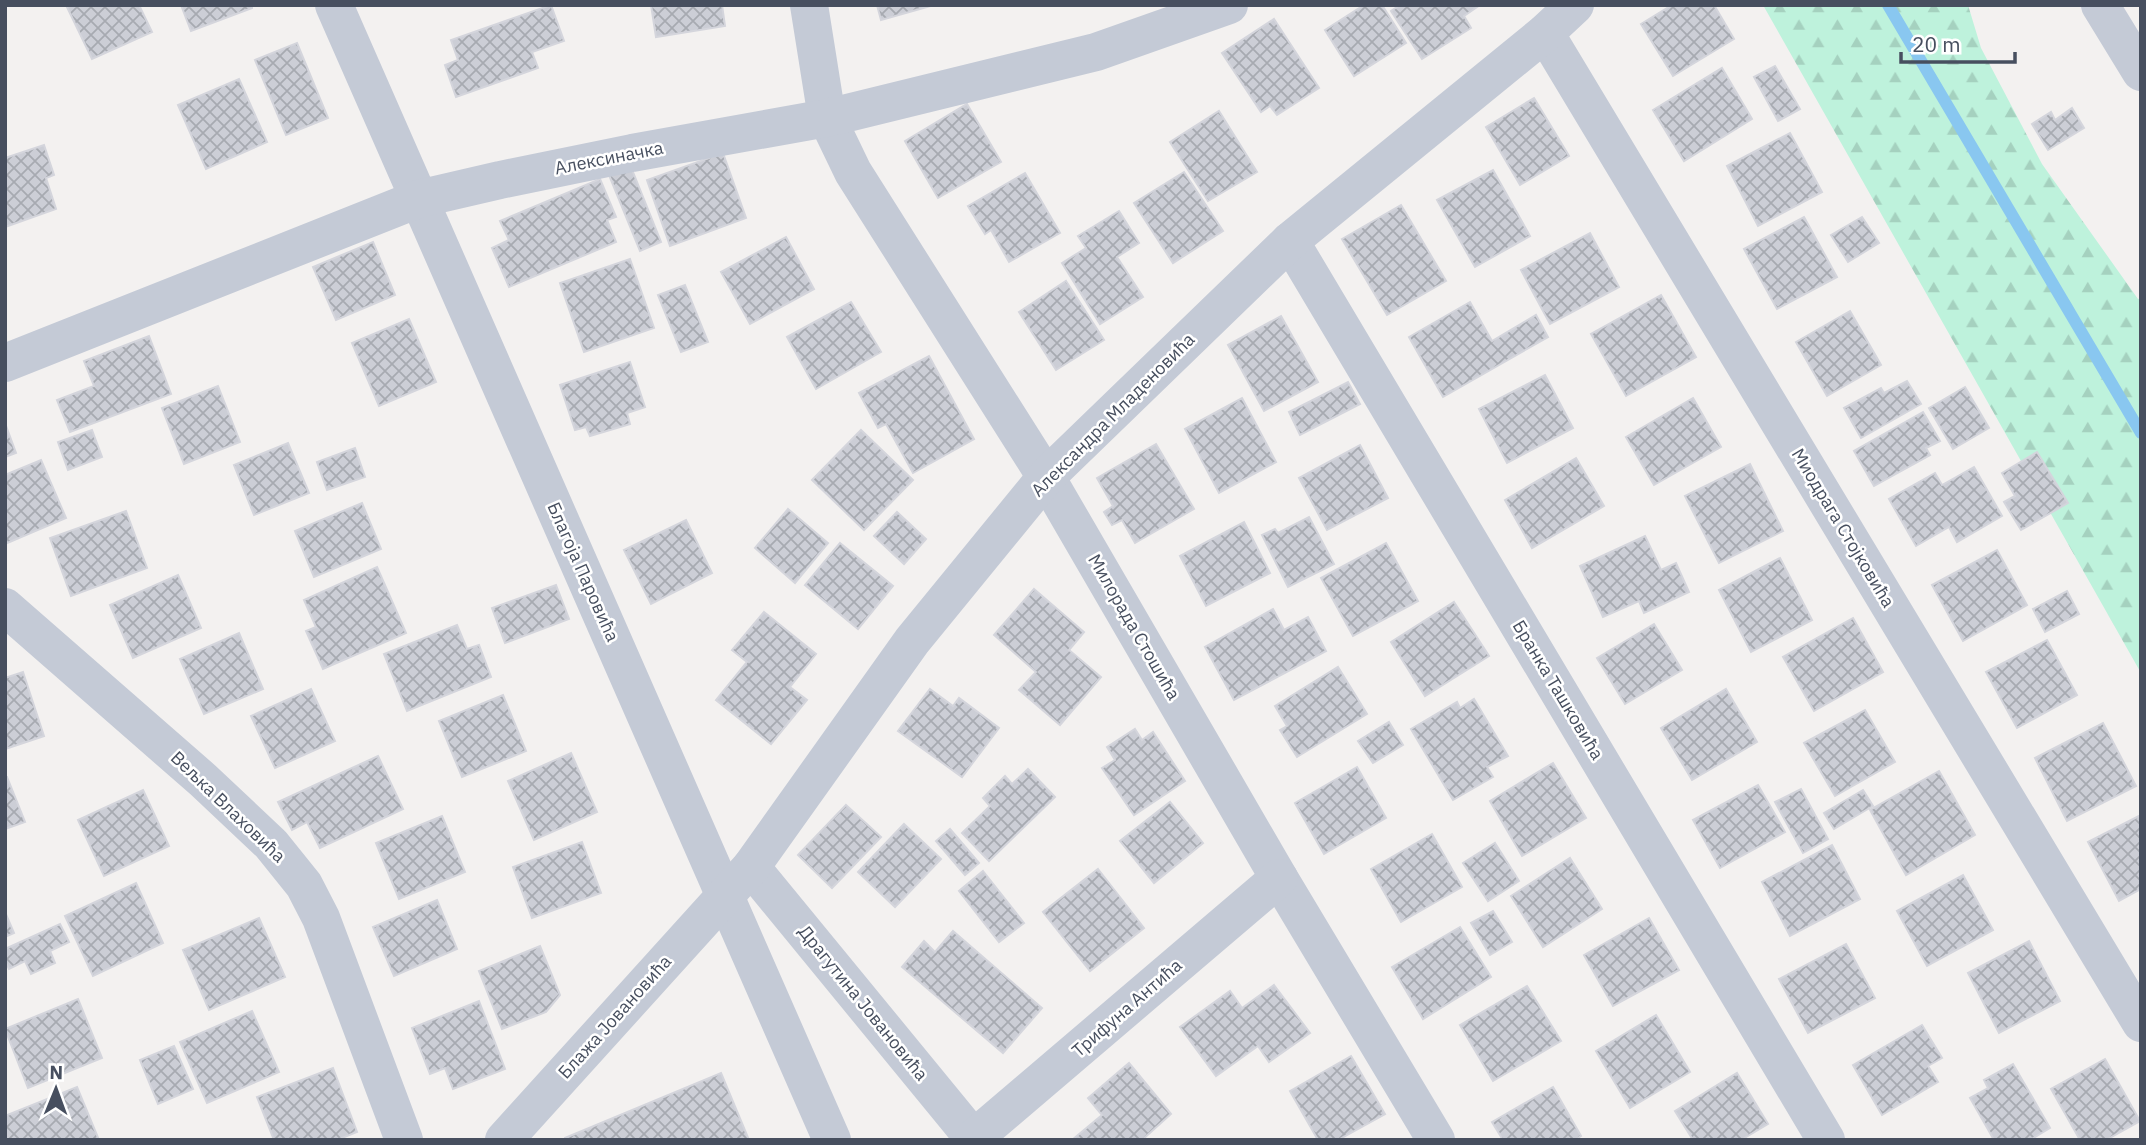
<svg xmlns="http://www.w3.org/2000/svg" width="2146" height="1145" viewBox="0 0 2146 1145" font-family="'IBM Plex Sans',sans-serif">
<defs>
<pattern id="forest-firs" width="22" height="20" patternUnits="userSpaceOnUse" patternTransform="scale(1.75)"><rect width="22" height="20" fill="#bef2dc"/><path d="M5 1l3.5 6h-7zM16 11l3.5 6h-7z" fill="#a5d1bf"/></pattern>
<pattern id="building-cross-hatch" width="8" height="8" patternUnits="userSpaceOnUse" patternTransform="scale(1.75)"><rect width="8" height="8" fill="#ccced6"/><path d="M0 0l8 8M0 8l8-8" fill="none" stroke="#a7aab1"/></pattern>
</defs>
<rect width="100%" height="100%" fill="#f3f1f0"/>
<polygon fill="url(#forest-firs)" points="1763,5 1968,5 1981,48 2042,164 2138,299 2141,298 2141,673"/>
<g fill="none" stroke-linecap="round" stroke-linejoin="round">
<polyline stroke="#89c7f0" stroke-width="12" points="1888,5 2141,433"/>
</g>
<g fill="url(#building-cross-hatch)" stroke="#d4d5dc" stroke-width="2">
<polygon points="66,5 139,5 152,32 92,59"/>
<polygon points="181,5 252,5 252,8 191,31"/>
<polygon points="551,5 564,41 532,52 538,68 456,97 445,65 458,60 451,40"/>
<polygon points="651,5 722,5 725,26 656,37"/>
<polygon points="877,5 934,5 881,20"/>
<polygon points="1364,5 1382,5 1406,43 1354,76 1325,30"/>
<polygon points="1400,5 1480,5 1464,16 1471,28 1422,59 1391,11"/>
<polygon points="1672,5 1714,5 1734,39 1673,76 1641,24"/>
<polygon points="1274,19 1319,88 1277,115 1270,106 1261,112 1222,53"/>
<polygon points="297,43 328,118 286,135 255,60"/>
<polygon points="1775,66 1800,109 1778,121 1754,77"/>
<polygon points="1722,68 1752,119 1684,161 1653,110"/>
<polygon points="239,79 267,142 206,169 178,105"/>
<polygon points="1534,98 1569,156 1520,185 1486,127"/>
<polygon points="967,104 1001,162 938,198 905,141"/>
<polygon points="2072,108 2084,128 2048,150 2032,124 2051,112 2055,120"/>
<polygon points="1219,111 1257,172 1208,201 1170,142"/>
<polygon points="1790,133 1822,192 1758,226 1727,166"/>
<polygon points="44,145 54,175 46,178 56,209 5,227 5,158"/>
<polygon points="723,153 746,218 670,246 647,180"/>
<polygon points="631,167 661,242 640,251 609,175"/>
<polygon points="1493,170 1530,236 1475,267 1437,200"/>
<polygon points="1184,172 1223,231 1173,263 1134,203"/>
<polygon points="1025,173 1060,233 1009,262 991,230 985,234 968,206"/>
<polygon points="600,179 616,217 607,220 616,242 509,287 492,248 509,240 500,221"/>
<polygon points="1401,205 1446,281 1387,315 1342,239"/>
<polygon points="1119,211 1139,243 1117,257 1143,297 1100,324 1062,263 1086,248 1078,236"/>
<polygon points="1804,217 1837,277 1777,309 1744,249"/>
<polygon points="1862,217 1879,243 1848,262 1831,235"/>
<polygon points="1590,233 1619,287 1550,324 1521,270"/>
<polygon points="786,237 814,289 750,324 721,272"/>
<polygon points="373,242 395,295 336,320 313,267"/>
<polygon points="630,259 654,328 584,352 560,283"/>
<polygon points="1066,281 1104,340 1056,370 1019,312"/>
<polygon points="685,285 708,342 681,352 658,295"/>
<polygon points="1661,295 1696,357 1626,396 1591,334"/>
<polygon points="851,302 881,352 816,389 787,337"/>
<polygon points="1470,302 1492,341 1536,315 1548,337 1443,397 1409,337"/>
<polygon points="1850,311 1881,365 1827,396 1796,342"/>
<polygon points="1281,316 1318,382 1264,411 1228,345"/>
<polygon points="409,319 436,382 379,406 352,343"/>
<polygon points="149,336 171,394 70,432 57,400 94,386 84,361"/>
<polygon points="929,356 974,439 913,473 886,424 878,428 859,393"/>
<polygon points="630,362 645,407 627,413 630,424 590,436 586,427 575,430 560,385"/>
<polygon points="1545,375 1573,428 1507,463 1479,409"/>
<polygon points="1907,381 1921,404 1861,438 1844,408 1881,388 1884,393"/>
<polygon points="1348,382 1360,404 1300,435 1289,412"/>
<polygon points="218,386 240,442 184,464 162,408"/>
<polygon points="1965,387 1989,428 1953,449 1929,408"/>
<polygon points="1242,398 1276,462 1219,493 1185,429"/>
<polygon points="1693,398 1721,447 1654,485 1626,437"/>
<polygon points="1923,412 1940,441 1926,448 1930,455 1874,486 1854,451"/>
<polygon points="5,423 16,453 5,457"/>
<polygon points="92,430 102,457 68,470 58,442"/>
<polygon points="861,430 913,480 864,530 812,480"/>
<polygon points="288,443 309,493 254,515 234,465"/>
<polygon points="1156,444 1194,509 1135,543 1122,520 1112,525 1104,512 1113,506 1097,478"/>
<polygon points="1360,445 1388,498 1327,530 1299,478"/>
<polygon points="355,448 365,477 327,490 317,462"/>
<polygon points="2037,452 2068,503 2021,530 2004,502 2015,496 2002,473"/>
<polygon points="1576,458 1604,506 1532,548 1505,500"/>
<polygon points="41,460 66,518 5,544 5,475"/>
<polygon points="1750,464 1783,531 1719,563 1685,496"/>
<polygon points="1974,467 2002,516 1957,542 1949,527 1916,546 1889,499 1935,473 1942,485"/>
<polygon points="362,503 381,549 314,577 295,531"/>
<polygon points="788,509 828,543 795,583 755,548"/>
<polygon points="126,511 147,568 71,596 50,538"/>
<polygon points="897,512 926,539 904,564 874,536"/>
<polygon points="1309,517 1334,564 1288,587 1262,535 1275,529 1278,533"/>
<polygon points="686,520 712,573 651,604 624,550"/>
<polygon points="1244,522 1270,573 1206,606 1180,556"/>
<polygon points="1645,536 1661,570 1676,563 1689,592 1644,613 1639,601 1603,617 1580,566"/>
<polygon points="840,543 893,586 858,629 805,585"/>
<polygon points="1386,543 1418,601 1353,636 1321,578"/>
<polygon points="1997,550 2027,605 1963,641 1932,585"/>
<polygon points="1780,558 1812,620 1751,652 1719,590"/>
<polygon points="377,567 406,633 323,669 306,631 316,627 304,600"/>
<polygon points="178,575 201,628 133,658 110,605"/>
<polygon points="556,585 569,619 505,643 492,608"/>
<polygon points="1034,589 1084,632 1069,650 1101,677 1060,725 1019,690 1036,672 994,635"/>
<polygon points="2067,591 2079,614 2045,632 2033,609"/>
<polygon points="1454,602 1489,656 1425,696 1391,642"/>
<polygon points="1273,609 1284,630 1308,617 1326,651 1234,700 1205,647"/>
<polygon points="764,612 816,654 790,687 807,700 771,744 716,700 747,662 732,650"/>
<polygon points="1853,618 1883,672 1814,711 1783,657"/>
<polygon points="1654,624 1682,670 1625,704 1597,658"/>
<polygon points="457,625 467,649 479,645 491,677 407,711 384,654"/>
<polygon points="239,633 263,689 204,714 180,659"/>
<polygon points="2047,640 2077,695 2017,728 1986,672"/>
<polygon points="1338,667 1367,714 1297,757 1280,730 1287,726 1275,706"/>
<polygon points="23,672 44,736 5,749 5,678"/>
<polygon points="311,689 335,741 275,768 251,716"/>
<polygon points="930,689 953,706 959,698 999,728 962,777 898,731"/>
<polygon points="1726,689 1757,742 1692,780 1661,728"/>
<polygon points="503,695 526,751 462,777 439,721"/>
<polygon points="1474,699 1508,756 1487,767 1493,777 1453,800 1411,729 1457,702 1460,708"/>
<polygon points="1865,710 1895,762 1835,796 1804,743"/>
<polygon points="1389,722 1403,745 1373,763 1358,741"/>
<polygon points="2103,723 2136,786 2067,821 2035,758"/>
<polygon points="1135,729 1142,740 1153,732 1185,781 1134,815 1102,768 1115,760 1107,747"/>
<polygon points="571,753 597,812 534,840 508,781"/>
<polygon points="378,756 403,809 320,848 307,822 292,830 278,802"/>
<polygon points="1553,763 1586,818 1522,856 1490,801"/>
<polygon points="1357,767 1386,818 1324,854 1295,803"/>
<polygon points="1028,769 1055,797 989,861 962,833 990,806 983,798 1005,776 1012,784"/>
<polygon points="1939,771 1975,835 1906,875 1870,810"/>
<polygon points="5,777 7,777 25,822 5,829"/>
<polygon points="1758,785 1785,832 1720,868 1693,820"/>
<polygon points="1801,789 1828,839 1803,853 1775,802"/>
<polygon points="143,790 169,846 104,876 78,820"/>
<polygon points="1863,790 1873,806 1834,829 1824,813"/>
<polygon points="1170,802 1203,843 1154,883 1120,841"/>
<polygon points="846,805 881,837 832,888 798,855"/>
<polygon points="2141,815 2141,889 2119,901 2088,842"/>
<polygon points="442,816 465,872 399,899 376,843"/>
<polygon points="904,824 941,859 895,907 858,872"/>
<polygon points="950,829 979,863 965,875 936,841"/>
<polygon points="1432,834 1462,887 1401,922 1371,869"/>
<polygon points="582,842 601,893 532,918 513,867"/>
<polygon points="1495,843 1519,881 1488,901 1463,863"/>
<polygon points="1832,845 1860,899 1790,936 1762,882"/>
<polygon points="1570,858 1602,909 1543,947 1511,896"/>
<polygon points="1098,869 1144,928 1090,971 1043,912"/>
<polygon points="983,871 1024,923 999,942 959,891"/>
<polygon points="1963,875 1993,930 1927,966 1897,911"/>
<polygon points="136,883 163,943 93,976 65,916"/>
<polygon points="437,900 457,949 394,976 373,927"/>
<polygon points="1493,911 1512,942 1490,955 1471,923"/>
<polygon points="5,912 14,933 5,937"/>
<polygon points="259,918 285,977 209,1010 183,950"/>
<polygon points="1649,918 1679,970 1613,1006 1584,955"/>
<polygon points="60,924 69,942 50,951 55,963 31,974 25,961 9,969 5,961 5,949"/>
<polygon points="1460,927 1491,977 1423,1019 1392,967"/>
<polygon points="953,931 1042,1008 1003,1053 902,967 924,941 935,952"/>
<polygon points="2029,941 2060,1001 1999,1033 1968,973"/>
<polygon points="1846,944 1875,998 1808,1033 1779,979"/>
<polygon points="540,946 560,995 546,1012 502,1029 479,971"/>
<polygon points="1274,985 1310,1033 1269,1062 1258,1046 1216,1076 1180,1027 1230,991 1242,1008"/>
<polygon points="1527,986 1561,1041 1493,1081 1460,1025"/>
<polygon points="78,999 102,1058 28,1088 5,1029"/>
<polygon points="479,1001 505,1069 453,1089 445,1068 430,1074 412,1028"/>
<polygon points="252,1011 279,1072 207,1103 180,1042"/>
<polygon points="1656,1015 1690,1072 1630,1108 1596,1051"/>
<polygon points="1922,1025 1942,1058 1928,1066 1938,1082 1882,1115 1853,1065"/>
<polygon points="174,1046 193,1089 158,1104 140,1060"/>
<polygon points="1351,1056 1385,1114 1338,1140 1318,1140 1290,1091"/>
<polygon points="2105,1059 2140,1121 2106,1140 2080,1140 2051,1089"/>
<polygon points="1129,1063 1171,1114 1142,1140 1072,1140 1102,1115 1088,1098"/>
<polygon points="2013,1064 2050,1128 2030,1140 1994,1140 1970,1098 1988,1088 1984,1080"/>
<polygon points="333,1068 357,1132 337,1140 274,1140 257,1097"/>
<polygon points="721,1073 749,1140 565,1140 565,1138"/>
<polygon points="1737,1073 1768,1124 1741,1140 1693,1140 1675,1111"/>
<polygon points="77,1087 99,1140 5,1140 5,1116"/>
<polygon points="1553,1087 1581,1136 1575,1140 1503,1140 1492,1122"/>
</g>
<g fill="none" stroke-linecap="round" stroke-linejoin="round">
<g stroke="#c4cad6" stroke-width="38">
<polyline points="334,5 832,1140"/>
<polyline points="809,5 827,118 853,172 1046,477 1279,878 1436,1140"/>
<polyline points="2100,5 2141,72"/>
<polyline points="1545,33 2141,1023"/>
<polyline points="1290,241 1826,1140"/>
<polyline points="5,363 418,199 500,180 632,153 827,118 1096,52 1229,5"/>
<polyline points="5,607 203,780 271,844 304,885 321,918 404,1140"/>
<polyline points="751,867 975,1140"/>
<polyline points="974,1138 1279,878"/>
<polyline points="504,1140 751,867 912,641 1046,477 1290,241 1545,33 1575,5"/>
</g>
</g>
<g text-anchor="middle" stroke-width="5" stroke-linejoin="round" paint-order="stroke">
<g font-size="18" fill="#474f5f" stroke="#fff">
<text transform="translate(609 158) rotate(-11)" y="6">Алексиначка</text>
<text transform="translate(1113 415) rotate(-45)" y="6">Александра Младеновића</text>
<text transform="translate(1843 528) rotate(59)" y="6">Миодрага Стојковића</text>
<text transform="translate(583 572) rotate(66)" y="6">Благоја Паровића</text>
<text transform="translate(1134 627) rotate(60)" y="6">Милорада Стошића</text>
<text transform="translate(1558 690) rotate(59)" y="6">Бранка Ташковића</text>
<text transform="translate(228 807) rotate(44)" y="6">Вељка Влаховића</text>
<text transform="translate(863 1003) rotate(51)" y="6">Драгутина Јовановића</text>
<text transform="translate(1127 1008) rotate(-41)" y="6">Трифуна Антића</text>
<text transform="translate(615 1017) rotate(-48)" y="6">Блажа Јовановића</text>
</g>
</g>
<rect width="2146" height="1145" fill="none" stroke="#474f5f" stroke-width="14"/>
<g transform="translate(56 1089) rotate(1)" stroke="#ffffff" stroke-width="5" paint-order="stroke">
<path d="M0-5L12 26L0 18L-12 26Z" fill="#474f5f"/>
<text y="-10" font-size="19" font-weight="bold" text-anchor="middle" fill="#474f5f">N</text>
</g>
<path d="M1901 52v10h114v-10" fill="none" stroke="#474f5f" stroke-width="3.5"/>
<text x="1912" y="52" font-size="21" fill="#474f5f" stroke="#ffffff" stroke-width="5" paint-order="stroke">20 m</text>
</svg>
